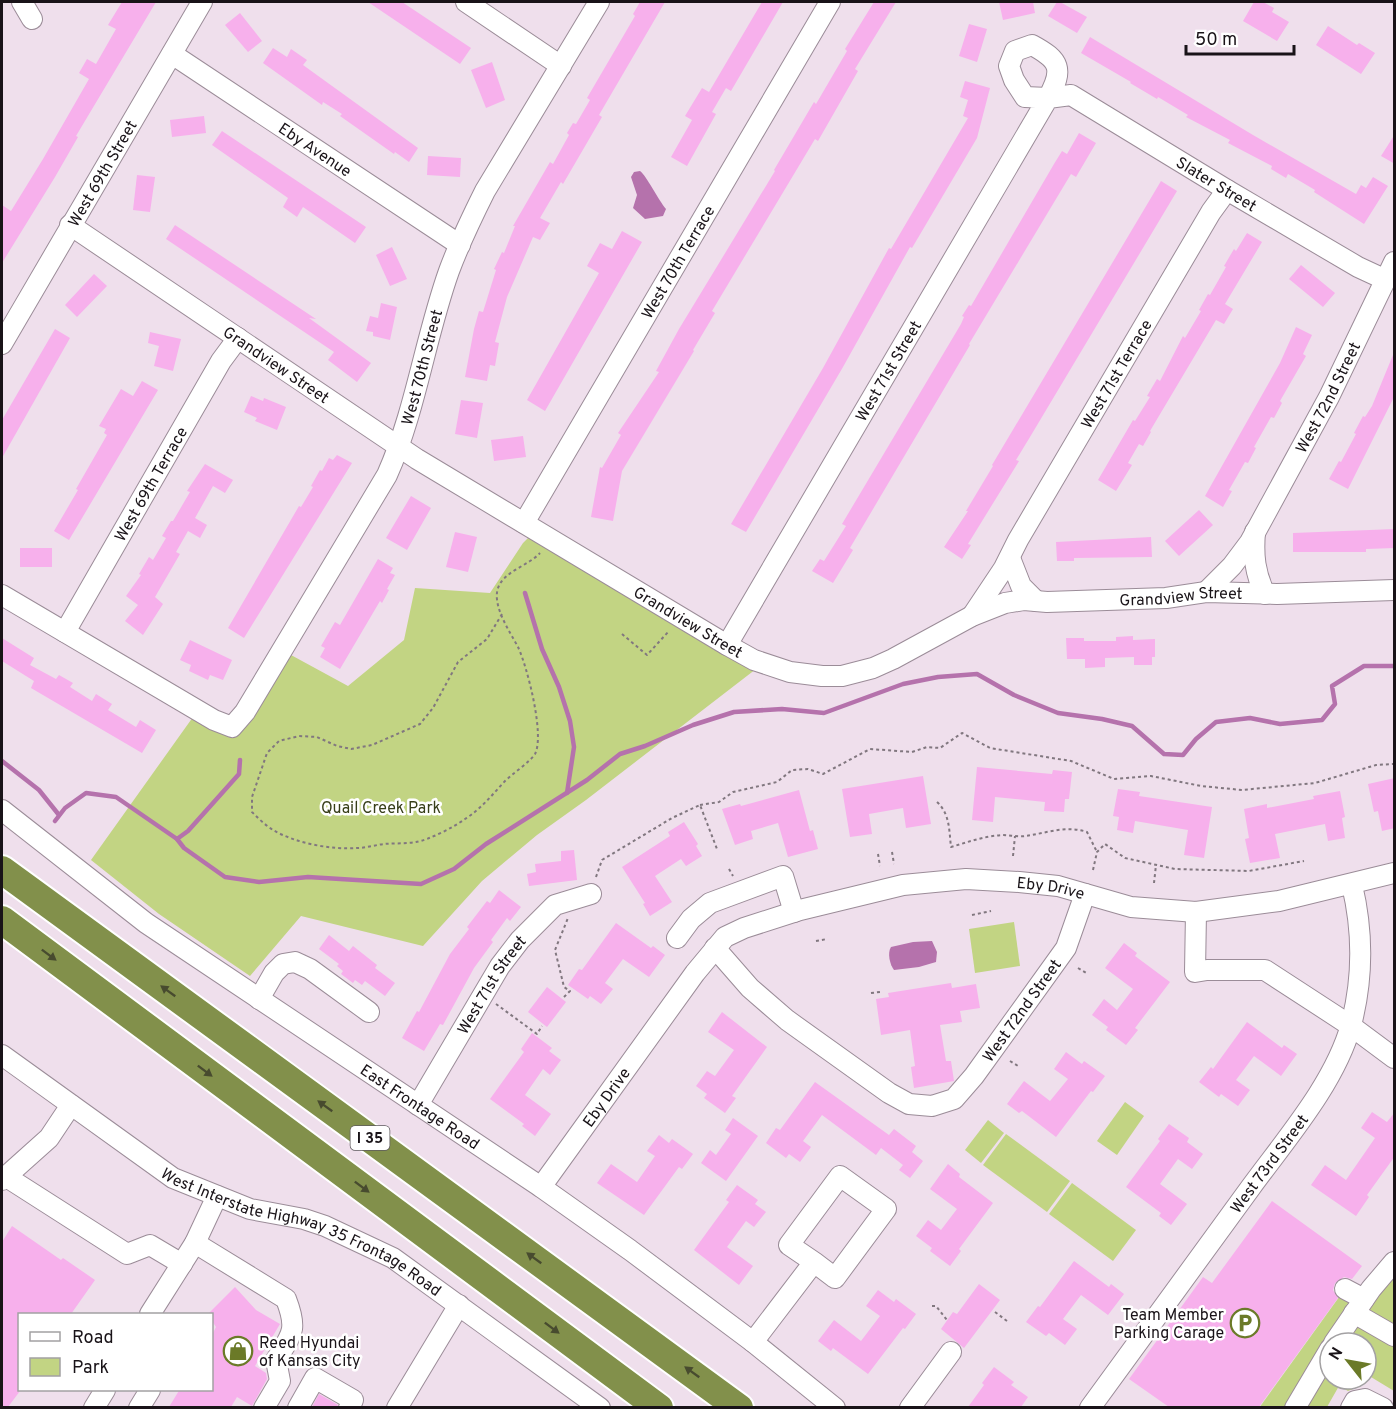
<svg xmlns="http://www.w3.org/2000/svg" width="1396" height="1409" viewBox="0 0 1396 1409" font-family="Overpass,sans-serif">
<rect width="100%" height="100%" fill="#efdfec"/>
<g fill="#c2d483">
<polygon points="530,536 756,669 586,800 537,835 482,881 423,946 301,916 250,976 159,914 91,860 193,717 216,732 236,732 249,724 291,655 348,686 404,640 415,588 490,593 523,543"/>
<polygon points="1014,922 1020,966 975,973 969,929"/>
<polygon points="1125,1102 1144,1116 1117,1155 1097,1141"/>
<polygon points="988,1120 1004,1133 981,1163 965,1150"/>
<polygon points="1006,1134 1070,1181 1047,1212 983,1165"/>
<polygon points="1072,1183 1136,1230 1113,1261 1049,1214"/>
<polygon points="1394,1274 1394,1330 1367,1309"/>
<polygon points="1342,1293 1350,1301 1350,1305 1287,1407 1259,1408"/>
<polygon points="1361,1326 1394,1345 1394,1391 1366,1374 1366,1343 1345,1343 1357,1327"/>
<polygon points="1330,1367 1330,1379 1362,1379 1358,1387 1348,1391 1339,1386 1327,1407 1306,1408"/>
</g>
<g fill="#b572ac">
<path d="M640 171C646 175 659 201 666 209L663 216 645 219 633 208 637 195 631 177 634 172Z"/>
<path d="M932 941 937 952 936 962 919 967 894 970C890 965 887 953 891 947L913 942Z"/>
</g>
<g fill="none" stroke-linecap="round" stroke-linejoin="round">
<g stroke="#b572ac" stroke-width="4.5">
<polyline points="525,593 542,649 559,687 570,721 574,747 567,793"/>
<polyline points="2,761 39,790 59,815"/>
<polyline points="55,821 65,808 86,793 116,797 177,839 184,848 225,877 259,882 308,877 421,884 454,869 486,844 587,780 620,754 645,746 693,725 734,712 782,709 824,713 903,684 938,677 977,674 1014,695 1058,713 1102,719 1132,726 1164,754 1183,755 1196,739 1216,722 1250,718 1280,724 1322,720 1335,704 1332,686 1364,666 1394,666"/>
<polyline points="177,839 188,831 239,774 240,760"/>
</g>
</g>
<g fill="#f7b0ec">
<polygon points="122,2 156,2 76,136 78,137 55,177 2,263 2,205 11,211 43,159 89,79 79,73 87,59 96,64 116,29 108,25"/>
<polygon points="368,2 402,2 471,48 460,64"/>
<polygon points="640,2 665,2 599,115 602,117 563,184 561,182 540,218 550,223 540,240 533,237 507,297 495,342 499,343 495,366 490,365 487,381 465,377 474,329 479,311 483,312 496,270 494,269 502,252 504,253 515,226 513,226 550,162 553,164 569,135 567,133 573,123 576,124 590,100 587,98 635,16 633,14"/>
<polygon points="762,2 783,2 731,91 726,88 712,112 716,114 687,166 671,157 692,120 685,116 702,88 709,92"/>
<polygon points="874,2 896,2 855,69 858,71 818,141 815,139 712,311 715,313 693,350 694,351 622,471 613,521 591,517 600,467 602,468 621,435 618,433 659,372 656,371 679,329 775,171 774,170 814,102 816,104 847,51 845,49"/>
<polygon points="999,2 1033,2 1035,13 1003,20"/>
<polygon points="1057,2 1060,2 1087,17 1077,33 1048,16"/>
<polygon points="1254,2 1263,2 1274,8 1272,12 1289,22 1277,41 1243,21"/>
<polygon points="240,13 262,41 248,52 225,25"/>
<polygon points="969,24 987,29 977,62 959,56"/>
<polygon points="1328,26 1357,45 1359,43 1375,53 1361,74 1316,45"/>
<polygon points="1090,37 1253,135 1356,194 1361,185 1366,188 1373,177 1388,186 1364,224 1314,192 1315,190 1288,174 1286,178 1271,169 1272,166 1228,143 1230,140 1186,117 1188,115 1158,97 1157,99 1130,83 1131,82 1081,53"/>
<polygon points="273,48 287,57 291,49 307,60 303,65 418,148 409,162 395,152 394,154 340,116 342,114 323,102 322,105 263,63"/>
<polygon points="492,62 505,100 486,108 471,70"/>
<polygon points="965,81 990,88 977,138 912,248 910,247 843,367 746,532 731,524 823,368 889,248 891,249 968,118 963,116 968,100 960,97"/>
<polygon points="204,116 206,133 172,137 170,120"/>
<polygon points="222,131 366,227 355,243 303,207 297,217 283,207 288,198 212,145"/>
<polygon points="1079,133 1096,143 1076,177 1071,174 969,344 970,345 850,548 853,550 833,583 812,571 820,559 824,561 846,526 842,524 961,324 964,317 962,316 969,305 971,306 1054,164 1062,151 1067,154"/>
<polygon points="1395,134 1395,164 1381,156"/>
<polygon points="428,156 461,158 460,177 427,175"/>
<polygon points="137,175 155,177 150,212 133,210"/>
<polygon points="1161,181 1177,191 1030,437 1016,460 1019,461 968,544 971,545 962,559 944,547 968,511 966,511 993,466 992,465"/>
<polygon points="175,225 316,319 309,318 371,363 357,382 328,360 334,352 166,239"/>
<polygon points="622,231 642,242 545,411 527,400 599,273 587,266 600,243 612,249"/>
<polygon points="1247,233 1262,242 1225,304 1233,309 1224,324 1216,320 1150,431 1151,432 1143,446 1139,444 1128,463 1132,465 1116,491 1098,480 1133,420 1135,421 1150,397 1147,396 1157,379 1160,381 1183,336 1185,338 1201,311 1199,310 1208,294 1210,295 1226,267 1224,266 1234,249 1236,251"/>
<polygon points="392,247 407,279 390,286 376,255"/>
<polygon points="1301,265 1335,293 1323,307 1289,279"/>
<polygon points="94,274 107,286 77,317 65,305"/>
<polygon points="381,303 397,307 390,340 373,336 373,332 366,331 370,316 378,318"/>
<polygon points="1296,327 1312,335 1303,354 1306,356 1280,401 1282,403 1274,418 1271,417 1254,447 1256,448 1248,463 1245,462 1229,490 1232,491 1223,507 1205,496 1280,363"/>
<polygon points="55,329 70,338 2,458 2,420"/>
<polygon points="150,332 181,339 173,371 154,366 159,346 148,343"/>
<polygon points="1395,350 1395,395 1348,489 1329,479 1339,461 1341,462 1356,434 1354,433 1363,416 1365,417 1372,406"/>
<polygon points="142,381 158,390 69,540 54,531 78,490 76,489 107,435 104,433 106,429 99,426 121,389 133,396"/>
<polygon points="251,396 263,401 264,398 286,407 277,430 255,421 257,418 244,412"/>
<polygon points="461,400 483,403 477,438 455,434"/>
<polygon points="523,436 526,457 494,461 491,440"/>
<polygon points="337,455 352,463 244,638 228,628 299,506 301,507 313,487 311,486 320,470 322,471 329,458 333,460"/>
<polygon points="205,464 233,480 225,493 213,486 195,518 207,525 200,538 188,531 176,552 180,554 155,597 163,604 143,635 125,621 138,605 126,596 141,575 139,574 149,557 153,560 166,538 162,536 171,521 173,521 190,492 187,491"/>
<polygon points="411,496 431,508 407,550 386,538"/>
<polygon points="1199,510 1213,525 1179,556 1165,541"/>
<polygon points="1395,529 1395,548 1366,549 1366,552 1293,552 1293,533"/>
<polygon points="455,532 477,537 468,572 446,567"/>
<polygon points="1151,537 1152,557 1074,558 1074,561 1057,561 1056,542"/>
<rect x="20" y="548" width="32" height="19"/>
<polygon points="378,559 393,568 390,573 395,575 387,589 389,590 382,603 380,601 340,669 320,657 325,648 321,646 335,622 340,625"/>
<polygon points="1133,636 1133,640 1155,639 1155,657 1152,657 1152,665 1134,665 1134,657 1105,658 1105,667 1085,668 1085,659 1067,659 1066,638 1084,638 1084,641 1116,641 1116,637"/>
<polygon points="2,638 34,658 30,665 56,679 59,675 73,683 70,687 92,701 96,694 112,704 108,710 136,727 140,720 156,730 142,753 31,688 34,681 2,661"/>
<polygon points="190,640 232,660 223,680 210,675 208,680 189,671 191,665 180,660"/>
<polygon points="977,767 1052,774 1053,770 1072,772 1069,799 1065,799 1064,812 1044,811 1045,802 995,797 993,822 972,820"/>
<polygon points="923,776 931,824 906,828 903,808 869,814 872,834 850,837 842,789"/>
<polygon points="1395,778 1395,828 1382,831 1378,811 1374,812 1368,784"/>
<polygon points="1118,789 1140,792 1139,796 1212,807 1204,858 1184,855 1188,830 1135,821 1133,833 1117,830 1119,817 1113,816"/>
<polygon points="799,790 810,831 813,830 818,849 788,857 778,823 751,831 753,839 735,845 722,809 740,804 741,806"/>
<polygon points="1340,791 1345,817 1342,818 1345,838 1328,841 1325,824 1275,834 1280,858 1250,863 1245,839 1249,838 1244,809 1267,804 1267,808 1314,799 1313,796"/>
<polygon points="684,822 698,844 696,846 702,856 686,866 681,859 655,876 672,902 650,916 643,904 645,903 622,867 670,836 668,832"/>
<polygon points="574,850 577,880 529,886 527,874 536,872 535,864 561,861 561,851"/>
<polygon points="499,890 521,907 510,921 507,918 491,940 493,942 474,968 443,1025 440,1024 424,1051 402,1038 417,1011 419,1012 450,954 469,929 467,927 487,901 490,903"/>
<polygon points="616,923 651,948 653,946 665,955 649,977 623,959 605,983 613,989 601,1004 590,996 588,999 568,985 579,969 582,970"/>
<polygon points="329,935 349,951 353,946 377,965 375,968 395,983 385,996 365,981 362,985 355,980 353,983 341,974 343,971 337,966 339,964 319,949"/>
<polygon points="1124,943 1137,953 1135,956 1170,982 1135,1028 1138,1030 1126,1045 1106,1030 1108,1027 1092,1015 1104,999 1117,1010 1133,989 1105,968"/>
<polygon points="951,983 952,988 976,984 980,1008 960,1011 962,1022 940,1025 946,1061 951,1061 954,1081 914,1088 911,1067 915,1066 910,1030 881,1035 876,999 889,997 888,993"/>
<polygon points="547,987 566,1002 547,1027 528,1012"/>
<polygon points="722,1012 767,1047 732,1096 736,1098 725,1113 704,1098 707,1094 696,1086 707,1071 715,1076 734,1050 708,1032"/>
<polygon points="1247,1022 1282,1048 1284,1045 1297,1054 1281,1076 1254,1056 1236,1080 1250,1090 1238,1106 1221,1094 1219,1097 1199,1082 1211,1067 1213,1069"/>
<polygon points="532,1033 552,1048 549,1051 561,1060 550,1075 543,1069 525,1095 551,1114 535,1136 522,1126 524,1124 490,1099 524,1052 521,1049"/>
<polygon points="1066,1052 1082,1064 1084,1061 1105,1076 1093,1092 1091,1091 1056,1137 1022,1111 1019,1113 1007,1104 1024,1081 1050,1101 1068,1079 1054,1069"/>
<polygon points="815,1082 889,1135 894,1129 916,1146 912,1152 923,1161 910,1178 899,1170 903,1165 881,1148 876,1155 822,1115 803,1141 811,1147 800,1162 789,1154 786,1158 766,1143 776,1128 780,1130"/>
<polygon points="1372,1112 1387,1122 1395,1112 1395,1156 1367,1195 1369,1197 1356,1216 1311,1185 1325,1165 1346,1180 1375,1138 1361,1128"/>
<polygon points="733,1118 758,1136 726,1181 701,1163 710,1150 716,1155 731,1134 725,1130"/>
<polygon points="1169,1124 1189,1138 1187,1142 1203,1154 1192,1169 1178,1159 1160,1184 1187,1204 1171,1225 1159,1216 1161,1213 1126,1187 1160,1141 1158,1139"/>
<polygon points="659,1135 669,1143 672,1139 693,1154 682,1169 679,1167 644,1215 597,1183 611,1164 637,1182 655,1156 647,1151"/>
<polygon points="948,1164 960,1174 959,1177 993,1203 959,1249 961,1251 950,1266 930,1251 932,1248 916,1236 928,1220 941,1230 957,1209 930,1189"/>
<polygon points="737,1185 758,1200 755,1204 766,1212 754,1227 746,1221 727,1247 753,1266 739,1285 694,1250 729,1202 726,1200"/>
<polygon points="1272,1201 1362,1266 1352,1279 1344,1277 1335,1283 1333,1290 1338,1298 1259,1407 1169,1407 1129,1379 1203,1277 1212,1283"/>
<polygon points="12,1226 61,1260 63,1258 95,1280 71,1314 20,1314 20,1391 8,1407 2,1407 2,1242"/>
<polygon points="1074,1261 1109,1287 1111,1284 1124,1294 1108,1315 1081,1295 1063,1319 1077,1329 1065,1345 1049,1333 1046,1336 1026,1322 1038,1306 1040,1307"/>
<polygon points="979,1284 1000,1300 964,1348 941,1329 953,1312 957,1314"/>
<polygon points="235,1287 256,1310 280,1324 255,1366 266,1373 267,1379 252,1406 237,1397 231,1407 169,1407 180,1389 212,1389 212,1335 216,1327 212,1321 212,1314 208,1314"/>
<polygon points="878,1290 894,1302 896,1299 916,1314 905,1329 903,1328 868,1374 833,1348 831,1351 818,1341 834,1320 861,1341 880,1316 866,1306"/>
<polygon points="994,1367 1014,1382 1011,1385 1028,1397 1021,1407 968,1407 984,1385 982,1383"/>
<polygon points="319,1394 338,1405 337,1407 312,1407"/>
</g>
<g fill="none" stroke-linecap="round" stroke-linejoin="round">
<g stroke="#9b8c98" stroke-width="22">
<g id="minor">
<polyline points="22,2 32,19"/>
<polyline points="466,2 561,66"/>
<path id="s1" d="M172 54 460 245"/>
<path id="s2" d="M70 225 417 459 727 645 754 660 790 672 822 676H842L873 668 893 659 972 616 1005 603 1024 600 1047 602 1166 598 1206 592 1277 594 1394 590"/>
<path id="s3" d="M2 344 202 2"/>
<path id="s4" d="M524 523 830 2"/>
<path d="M1255 532C1253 556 1255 573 1265 594"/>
<polyline points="1010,558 1021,586 1036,601"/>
<path id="s5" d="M1206 592 1232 566 1250 542 1329 397 1394 262"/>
<path id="s6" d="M2 595 214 720 232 727 245 712 387 475C416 410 425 338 449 271 459 244 472 217 485 191L599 2"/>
<path id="s7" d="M972 616 1004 568 1018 540 1211 212 1227 190"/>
<path id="s8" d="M65 632 221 361 238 338"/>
<path id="s9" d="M727 645 1048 98C1064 69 1060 60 1032 45L1015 51 1009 66 1014 80 1025 97 1048 98 1071 95 1227 190 1358 267 1386 280"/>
<path id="s10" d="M2 810 146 923 541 1187 630 1250 753 1342 835 1408"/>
<polyline points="1196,912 1195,972 1207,970 1265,970 1351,1026 1394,1058"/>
<polyline points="677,938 691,919 710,903 783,876 794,912"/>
<path id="s11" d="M715 948 750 988 787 1020 889 1093 909 1104 932 1106 954 1099 974 1076 1066 948 1085 894"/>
<polyline points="259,999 274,973 283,964 295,962 310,969 369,1012"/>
<path id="s12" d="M2 1055 173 1178 250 1209 304 1219 325 1226 393 1258 600 1408"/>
<path id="s13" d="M418 1105 500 966 520 940 555 905 591 894"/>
<polyline points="5,1176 127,1254 150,1245 182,1264"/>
<polyline points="2,1180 49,1138 71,1105"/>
<path id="s14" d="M541 1187 695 973 725 937 744 928 800 910 903 885 966 879 1019 882 1058 886 1131 907 1196 912 1279 901 1394 873"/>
<path d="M195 1243 286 1299C298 1330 292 1334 276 1360L280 1381 264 1408"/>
<polyline points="1345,1289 1364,1299"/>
<polyline points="1354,1313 1394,1336"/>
<polyline points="150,1314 195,1243 217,1196"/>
<polyline points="753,1342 814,1262 789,1245 840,1176 886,1209 835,1278 814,1262"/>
<polyline points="1334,1343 1371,1289 1394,1262"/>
<polyline points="94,1408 105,1390"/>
<polyline points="139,1408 150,1390"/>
<polyline points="298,1408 315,1378 353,1400 349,1408"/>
<polyline points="397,1408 459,1305"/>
<polyline points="910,1408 951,1352"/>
<path id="s15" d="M1090 1408C1144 1334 1197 1260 1251 1187 1286 1139 1335 1083 1351 1025 1363 979 1363 931 1352 885"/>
<polyline points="1295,1408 1330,1349"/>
<polyline points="1351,1408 1355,1401 1365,1399 1383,1408"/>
</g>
</g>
<g stroke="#fff" stroke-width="32">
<g id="highway">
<polyline points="2,870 739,1408"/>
<polyline points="2,920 659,1408"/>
</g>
</g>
<g stroke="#81777f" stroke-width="2" stroke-dasharray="3 3" stroke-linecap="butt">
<path d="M502 614 487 639 458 662 433 708 420 724 372 745 351 749 337 746 317 737 299 736 279 741 267 753 252 797V812C258 818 265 825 273 830 295 843 331 850 357 848 366 848 375 845 384 844 394 843 405 844 416 842 429 840 454 827 465 819 481 809 492 795 505 781 512 774 530 762 535 754 545 735 527 666 518 647 510 632 492 606 498 588 504 571 528 566 540 553"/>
<polyline points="622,634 647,655 669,631"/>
<path d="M937 802C950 814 949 830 951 847 968 842 985 836 1002 835 1010 835 1018 837 1026 836 1046 833 1067 825 1087 832L1097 852"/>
<polyline points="700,805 719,802 733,792 777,782 792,770 808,769 823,774 870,749 912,752 927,747 940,748 962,733 990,748 1071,761 1114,779 1151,776 1201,786 1242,790 1315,783 1376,765 1394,764"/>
<polyline points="892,852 894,864"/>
<polyline points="878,854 880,866"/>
<polyline points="1013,856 1015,836"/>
<polyline points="729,869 733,876"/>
<polyline points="1093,870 1097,852 1105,844 1125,858 1175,869 1249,871 1304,861"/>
<polyline points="596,877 602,860 672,818 700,805 717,849"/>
<polyline points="1154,883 1156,865"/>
<polyline points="972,915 991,911"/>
<polyline points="816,941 827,939"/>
<polyline points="1078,968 1088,974"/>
<polyline points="871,993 880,992"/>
<polyline points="564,997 570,991 564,987 555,950 568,918"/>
<polyline points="496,1004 537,1034 542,1026"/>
<polyline points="1010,1061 1018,1066"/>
<polyline points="932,1306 936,1306 947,1320"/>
<polyline points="995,1312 1007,1321"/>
</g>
<use href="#minor" stroke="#fff" stroke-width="20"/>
<use href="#highway" stroke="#82904b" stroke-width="28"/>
</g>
<defs><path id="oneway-solid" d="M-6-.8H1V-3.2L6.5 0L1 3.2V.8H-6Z" transform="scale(1.5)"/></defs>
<g fill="#484b2f">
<use href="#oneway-solid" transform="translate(49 955) rotate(37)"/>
<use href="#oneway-solid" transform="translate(168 991) rotate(-144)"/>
<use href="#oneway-solid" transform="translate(205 1071) rotate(37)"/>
<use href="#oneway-solid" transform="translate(325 1106) rotate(-144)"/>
<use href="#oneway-solid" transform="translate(362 1187) rotate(37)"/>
<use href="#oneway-solid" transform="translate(534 1258) rotate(-144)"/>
<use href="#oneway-solid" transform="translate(552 1328) rotate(37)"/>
<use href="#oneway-solid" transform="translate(692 1372) rotate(-144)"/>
</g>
<defs>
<g id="parking-ring" transform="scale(1.5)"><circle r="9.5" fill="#fff" stroke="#6b7a28" stroke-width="1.5"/><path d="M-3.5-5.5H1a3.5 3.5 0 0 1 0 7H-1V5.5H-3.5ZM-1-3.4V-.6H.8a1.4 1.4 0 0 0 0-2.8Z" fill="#6b7a28"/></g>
<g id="shop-ring" transform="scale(1.5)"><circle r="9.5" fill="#fff" stroke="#6b7a28" stroke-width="1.5"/><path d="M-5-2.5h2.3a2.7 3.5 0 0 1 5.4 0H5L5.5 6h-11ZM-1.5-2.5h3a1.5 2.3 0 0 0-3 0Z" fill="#6b7a28"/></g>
</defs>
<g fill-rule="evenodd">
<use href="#parking-ring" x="1245" y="1323"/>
<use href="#shop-ring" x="238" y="1351"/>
</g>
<g text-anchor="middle" stroke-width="5" stroke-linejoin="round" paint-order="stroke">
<rect fill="#fff" stroke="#5e5a5d" stroke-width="1.5" x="350.5" y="1126" width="39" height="24" rx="4.5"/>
<g font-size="15" font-weight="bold" fill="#191318">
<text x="370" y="1143">I 35</text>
</g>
<g font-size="16" fill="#191318" stroke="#fff">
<text dy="6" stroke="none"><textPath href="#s1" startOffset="172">Eby Avenue</textPath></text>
<text dy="6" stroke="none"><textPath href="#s3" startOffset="198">West 69th Street</textPath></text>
<text dy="6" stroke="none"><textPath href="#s9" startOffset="987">Slater Street</textPath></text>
<text dy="6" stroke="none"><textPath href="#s4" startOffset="303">West 70th Terrace</textPath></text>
<text dy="6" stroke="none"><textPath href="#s2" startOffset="249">Grandview Street</textPath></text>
<text dy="6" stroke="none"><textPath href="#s6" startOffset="675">West 70th Street</textPath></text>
<text dy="6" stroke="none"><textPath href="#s9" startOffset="318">West 71st Street</textPath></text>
<text dy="6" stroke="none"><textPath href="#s7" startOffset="282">West 71st Terrace</textPath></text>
<text dy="6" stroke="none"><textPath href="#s5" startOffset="231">West 72nd Street</textPath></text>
<text dy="6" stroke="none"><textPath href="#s8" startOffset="171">West 69th Terrace</textPath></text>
<text dy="6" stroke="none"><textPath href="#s2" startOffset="1257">Grandview Street</textPath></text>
<text dy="6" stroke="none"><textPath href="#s2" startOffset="735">Grandview Street</textPath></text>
<text dy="6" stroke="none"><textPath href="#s14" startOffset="645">Eby Drive</textPath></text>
<text dy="6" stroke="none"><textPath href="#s13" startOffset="141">West 71st Street</textPath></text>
<text dy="6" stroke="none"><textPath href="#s11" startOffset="408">West 72nd Street</textPath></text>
<text dy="6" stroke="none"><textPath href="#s14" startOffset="111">Eby Drive</textPath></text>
<text dy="6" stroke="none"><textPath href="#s10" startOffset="513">East Frontage Road</textPath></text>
<text dy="6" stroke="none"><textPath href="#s15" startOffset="303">West 73rd Street</textPath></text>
<text dy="6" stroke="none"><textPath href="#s12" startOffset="351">West Interstate Highway 35 Frontage Road</textPath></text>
</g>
<g font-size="16" fill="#373e19" stroke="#fff">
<text x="381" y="813">Quail Creek Park</text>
</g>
<g font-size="16" fill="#191318" stroke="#fff" text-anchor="end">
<text x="1224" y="1320">Team Member<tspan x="1224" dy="18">Parking Carage</tspan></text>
<text x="259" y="1348" text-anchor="start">Reed Hyundai<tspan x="259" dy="18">of Kansas City</tspan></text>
</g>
</g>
<rect width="1396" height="1409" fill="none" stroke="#191318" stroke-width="6"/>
<rect x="18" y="1313" width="195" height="78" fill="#ffffff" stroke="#a3a1a3" stroke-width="1.5"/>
<rect x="30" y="1332" width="30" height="9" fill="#ffffff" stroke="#a3a1a3" stroke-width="1.5"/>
<text x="72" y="1343" font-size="18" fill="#191318">Road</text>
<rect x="30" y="1358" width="30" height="18" fill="#c2d483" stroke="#a3a1a3" stroke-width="1.5"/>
<text x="72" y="1373" font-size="18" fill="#191318">Park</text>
<g transform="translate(1348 1361) rotate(301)"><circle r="28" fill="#ffffff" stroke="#a3a1a3" stroke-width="1.5"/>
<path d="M0-4.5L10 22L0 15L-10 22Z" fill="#6b7a28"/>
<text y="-9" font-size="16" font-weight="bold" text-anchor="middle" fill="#191318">N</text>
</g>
<path d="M1186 45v9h108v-9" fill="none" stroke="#191318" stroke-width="3"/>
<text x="1195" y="45" font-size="18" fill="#191318" stroke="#ffffff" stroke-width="4.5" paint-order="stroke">50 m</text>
</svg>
